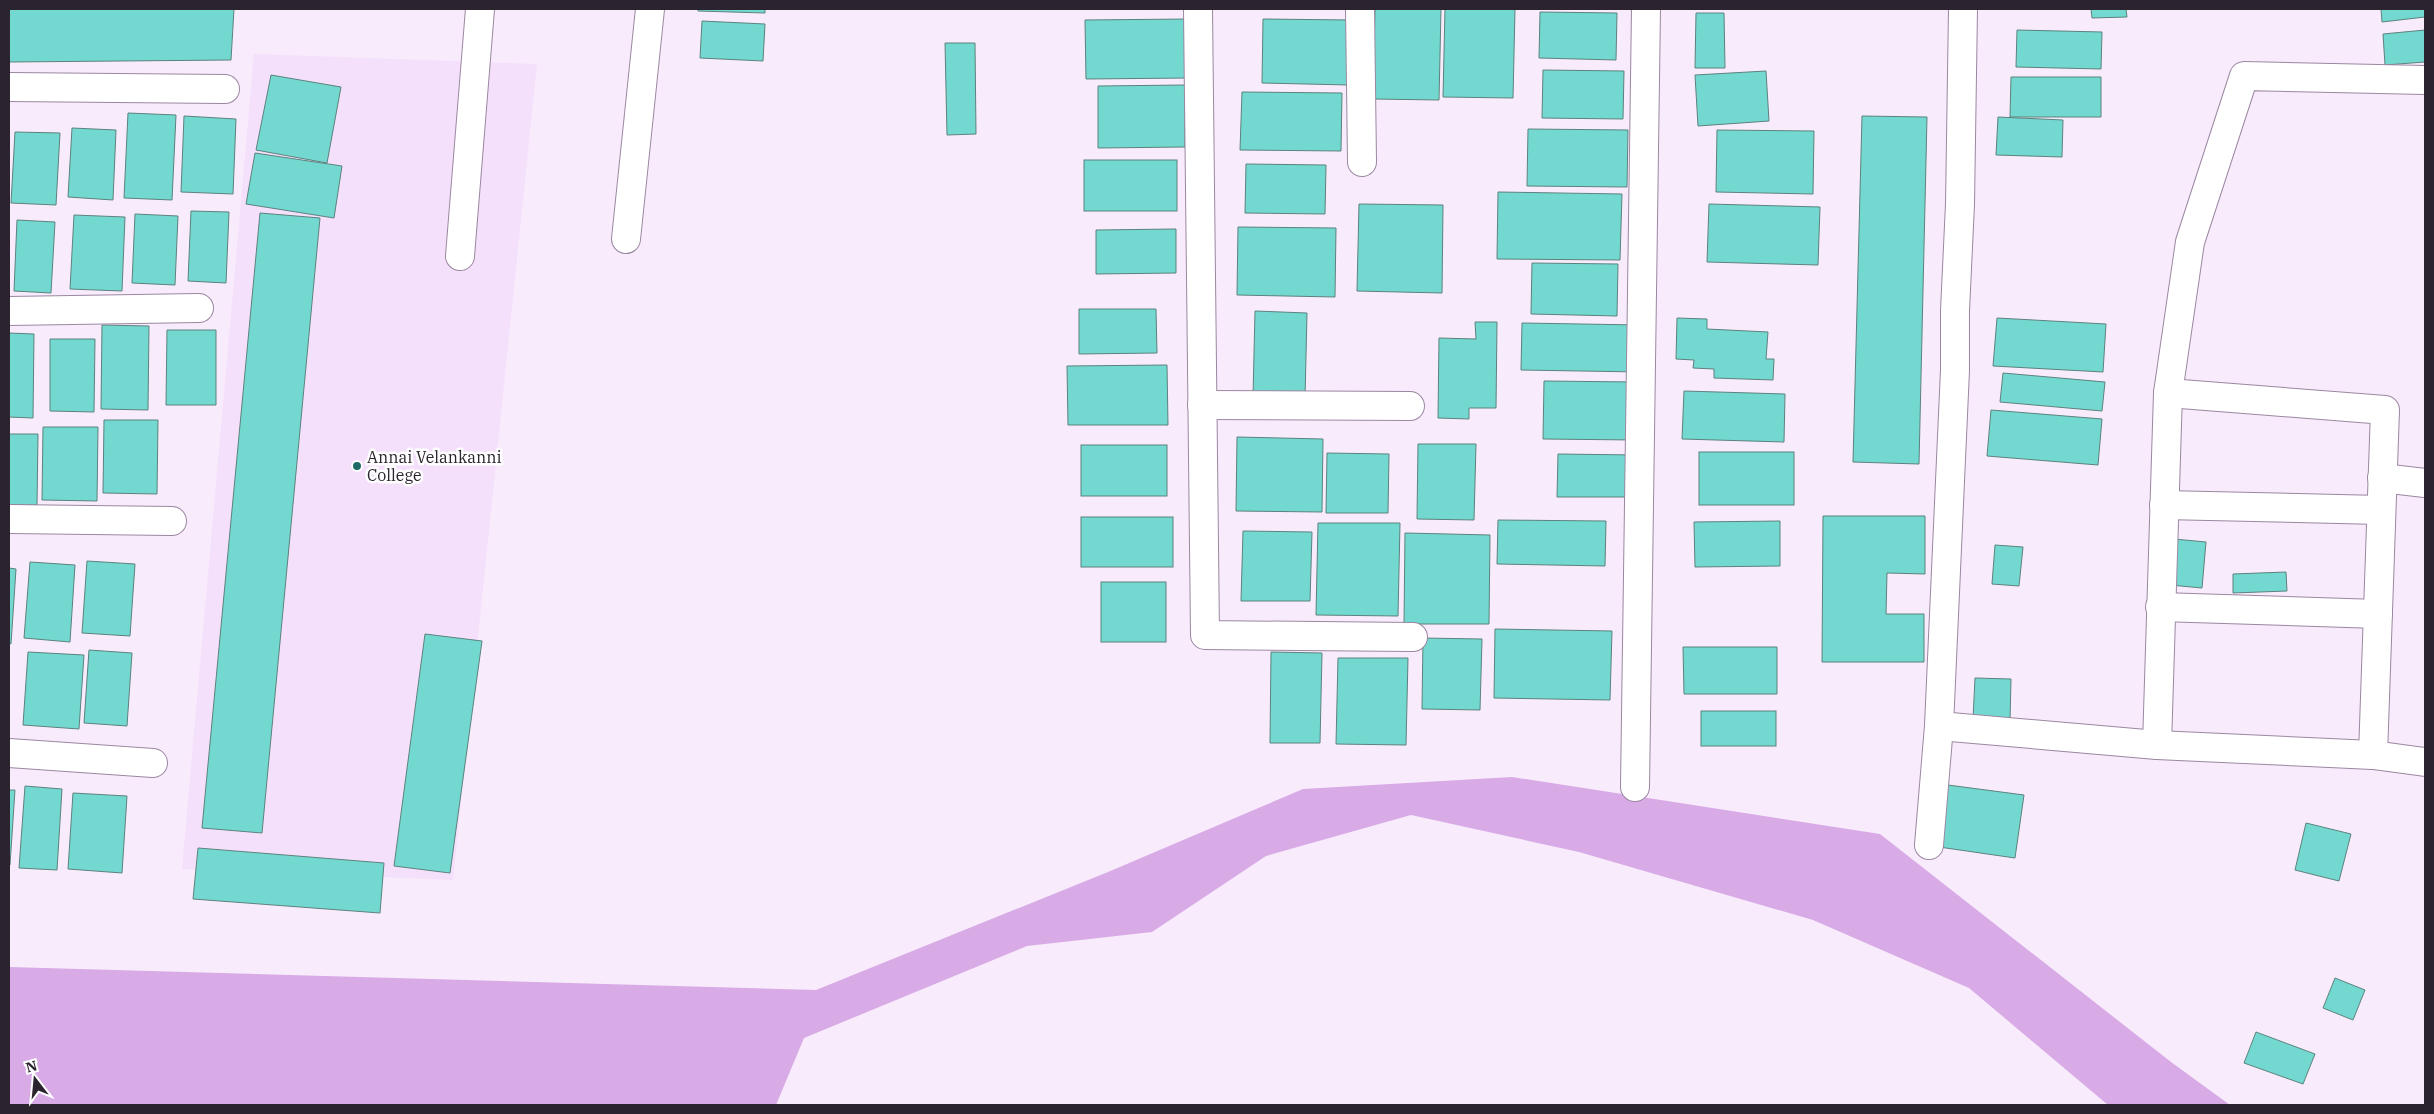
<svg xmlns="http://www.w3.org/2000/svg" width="2434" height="1114" viewBox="0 0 2434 1114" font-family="'IBM Plex Serif',serif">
<rect width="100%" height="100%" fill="#f8ebfc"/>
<polygon fill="#f5e0fb" points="254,54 537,64 453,880 182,869"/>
<polygon fill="#d8aae6" points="1512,777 1880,834 2171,1062 2230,1105 2108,1105 1969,988 1813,920 1579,852 1411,815 1266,856 1152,932 1027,946 804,1038 776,1105 9,1105 9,967 816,990 1108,872 1303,789"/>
<g fill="#73d9d0" stroke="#5c827e">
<polygon points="9,9 234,9 231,60 9,62"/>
<polygon points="698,9 765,9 765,13 698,11"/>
<polygon points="1375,9 1441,9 1439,100 1373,99"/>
<polygon points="1445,9 1515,9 1513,98 1443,97"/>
<polygon points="2091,9 2126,9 2127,17 2092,18"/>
<polygon points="2381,9 2425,9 2425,17 2382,22"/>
<polygon points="1540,12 1617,13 1616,60 1539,58"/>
<polygon points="1696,13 1724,13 1725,68 1695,68"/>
<polygon points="1187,19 1188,78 1086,79 1085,20"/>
<polygon points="1263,19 1350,20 1349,85 1262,83"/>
<polygon points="702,21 765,24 763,61 700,58"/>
<polygon points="2017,30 2102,32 2101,69 2016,67"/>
<polygon points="2425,30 2425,62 2385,65 2383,34"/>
<polygon points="945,43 975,43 976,134 947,135"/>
<polygon points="1543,70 1624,71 1623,119 1542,118"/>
<polygon points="1766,71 1769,121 1698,126 1695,75"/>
<polygon points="271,75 341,87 327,163 256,150"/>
<polygon points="2011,77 2101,77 2101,117 2010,117"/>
<polygon points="1185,85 1185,147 1098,148 1098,86"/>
<polygon points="1242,92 1342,93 1341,151 1240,150"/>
<polygon points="128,113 176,115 172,200 124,198"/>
<polygon points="184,116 236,119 233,194 181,192"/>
<polygon points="1862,116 1927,117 1919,464 1853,462"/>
<polygon points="1998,117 2063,120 2062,157 1996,155"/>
<polygon points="72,128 116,130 113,200 68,197"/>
<polygon points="1528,129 1628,130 1627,187 1527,186"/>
<polygon points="1717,130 1814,131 1813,194 1716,192"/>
<polygon points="15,132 60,133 56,205 11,203"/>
<polygon points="255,153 342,166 334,218 246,204"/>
<rect x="1084" y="160" width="93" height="51"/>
<polygon points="1246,164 1326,165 1325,214 1245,213"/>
<polygon points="1498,192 1622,194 1620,260 1497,259"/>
<polygon points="1359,204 1443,205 1442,293 1357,291"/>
<polygon points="1709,204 1820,207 1818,265 1707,262"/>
<polygon points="191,211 229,212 226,283 188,281"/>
<polygon points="260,213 320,218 262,833 202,828"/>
<polygon points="135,214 178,216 175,285 132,283"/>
<polygon points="74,215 125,217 122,291 70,289"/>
<polygon points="17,220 55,222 51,293 14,291"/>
<polygon points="1238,227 1336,228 1335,297 1237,295"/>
<polygon points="1176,229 1176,273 1096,274 1096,230"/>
<polygon points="1532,263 1618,264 1617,316 1531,314"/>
<polygon points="1079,309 1156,309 1157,353 1079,354"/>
<polygon points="1255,311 1307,313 1305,398 1253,397"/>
<polygon points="1677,318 1707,319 1707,329 1768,332 1766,359 1774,359 1773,380 1714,378 1714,369 1693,368 1694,360 1676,359"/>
<polygon points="1997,318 2106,324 2103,372 1993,366"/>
<polygon points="1475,322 1497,322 1496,408 1469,408 1469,419 1438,418 1439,338 1476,339"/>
<polygon points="1522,323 1640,325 1640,372 1521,370"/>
<polygon points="102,325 149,326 148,410 101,409"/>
<polygon points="167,330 216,330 216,405 166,405"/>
<polygon points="9,333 34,334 33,418 9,417"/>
<polygon points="50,339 95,339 94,412 50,411"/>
<polygon points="1167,365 1168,425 1068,425 1067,366"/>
<polygon points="2003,373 2105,382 2102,411 2000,402"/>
<polygon points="1544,381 1635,382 1635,440 1543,439"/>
<polygon points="1684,391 1785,394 1784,442 1682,439"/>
<polygon points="1991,410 2102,419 2098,465 1987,456"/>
<polygon points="104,420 158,420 157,494 103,493"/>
<polygon points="43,427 98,427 97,501 42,500"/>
<polygon points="9,434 38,434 37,505 9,505"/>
<polygon points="1237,437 1323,439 1322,512 1236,511"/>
<polygon points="1418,444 1476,444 1474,520 1417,519"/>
<rect x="1081" y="445" width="86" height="51"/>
<rect x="1699" y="452" width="95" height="53"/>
<polygon points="1327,453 1389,454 1388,513 1326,513"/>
<polygon points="1558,454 1636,455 1635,497 1557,497"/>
<polygon points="1823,516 1925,516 1925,574 1887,573 1886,614 1924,614 1924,662 1822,662"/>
<rect x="1081" y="517" width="92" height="50"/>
<polygon points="1498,520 1606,521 1605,566 1497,564"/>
<polygon points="1780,521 1780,566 1695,567 1694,522"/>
<polygon points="1318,523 1400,523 1398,616 1316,615"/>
<polygon points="1243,531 1312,532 1310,601 1241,601"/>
<polygon points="1405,533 1490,535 1489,624 1404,624"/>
<polygon points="2174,539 2206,542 2202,588 2170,585"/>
<polygon points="1995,545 2023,547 2019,586 1992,584"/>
<polygon points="87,561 135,564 130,636 82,633"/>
<polygon points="30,562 75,565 70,642 24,638"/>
<polygon points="9,568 16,569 11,644 9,643"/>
<polygon points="2286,572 2287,591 2233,593 2233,574"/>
<rect x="1101" y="582" width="65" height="60"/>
<polygon points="1495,629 1612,631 1610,700 1494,698"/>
<polygon points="425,634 482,641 450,873 394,866"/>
<polygon points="1423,638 1482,639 1480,710 1422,709"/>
<polygon points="1683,647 1777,647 1777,694 1684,694"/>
<polygon points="89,650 132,653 127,726 84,723"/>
<polygon points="28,652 84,655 79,729 23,725"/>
<polygon points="1271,652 1322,653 1320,743 1270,743"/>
<polygon points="1338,658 1408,658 1406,745 1336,744"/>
<polygon points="1975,678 2011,679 2010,720 1973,719"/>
<rect x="1701" y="711" width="75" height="35"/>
<polygon points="1948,785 2024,795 2015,858 1939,847"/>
<polygon points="25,786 62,789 57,870 19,868"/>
<polygon points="9,790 15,790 10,865 9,865"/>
<polygon points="73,793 127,796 122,873 68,869"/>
<polygon points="2306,823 2351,834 2339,881 2295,870"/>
<polygon points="198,848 384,863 380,913 193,899"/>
<polygon points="2335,978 2365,990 2353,1020 2323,1008"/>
<polygon points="2256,1032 2315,1054 2303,1084 2244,1063"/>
</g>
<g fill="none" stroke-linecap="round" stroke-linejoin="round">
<g stroke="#9b87a1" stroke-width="30">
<g id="minor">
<polyline points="1198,9 1205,635 1413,637"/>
<polyline points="1360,9 1362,162"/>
<polyline points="9,87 225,89"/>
<polyline points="626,239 650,9"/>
<polyline points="460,256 480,9"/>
<polyline points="9,311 199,308"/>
<polyline points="2168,393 2385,410 2373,755"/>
<polyline points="1202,405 1410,406"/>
<polyline points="2382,478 2425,483"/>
<polyline points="2164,505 2381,510"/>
<polyline points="9,519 172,521"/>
<polyline points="2160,607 2378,614"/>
<polyline points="1939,726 2157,745 2373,755 2425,762"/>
<polyline points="2157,745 2168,393 2190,242 2244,76 2425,80"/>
<polyline points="9,753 153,763"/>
<polyline points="1635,787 1646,9"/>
<polyline points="1929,845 1939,726 1955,370 1955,311 1960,204 1963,9"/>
</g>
</g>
<use href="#minor" stroke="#fff" stroke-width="28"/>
</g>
<circle fill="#1f6a64" stroke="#fefefe" stroke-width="2" cx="357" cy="466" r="5"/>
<g text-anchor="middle" stroke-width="5" stroke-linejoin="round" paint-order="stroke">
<g font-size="16" fill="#2b232d" stroke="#fefefe" text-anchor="start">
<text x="367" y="463">Annai Velankanni<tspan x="367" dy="18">College</tspan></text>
</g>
</g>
<rect width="2434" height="1114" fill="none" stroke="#2b232d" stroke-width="20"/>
<g transform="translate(35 1079) rotate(344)" stroke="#fefefe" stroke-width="4" paint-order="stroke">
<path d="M0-4L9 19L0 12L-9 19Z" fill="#2b232d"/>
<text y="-8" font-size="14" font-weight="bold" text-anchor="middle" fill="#2b232d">N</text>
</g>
</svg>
